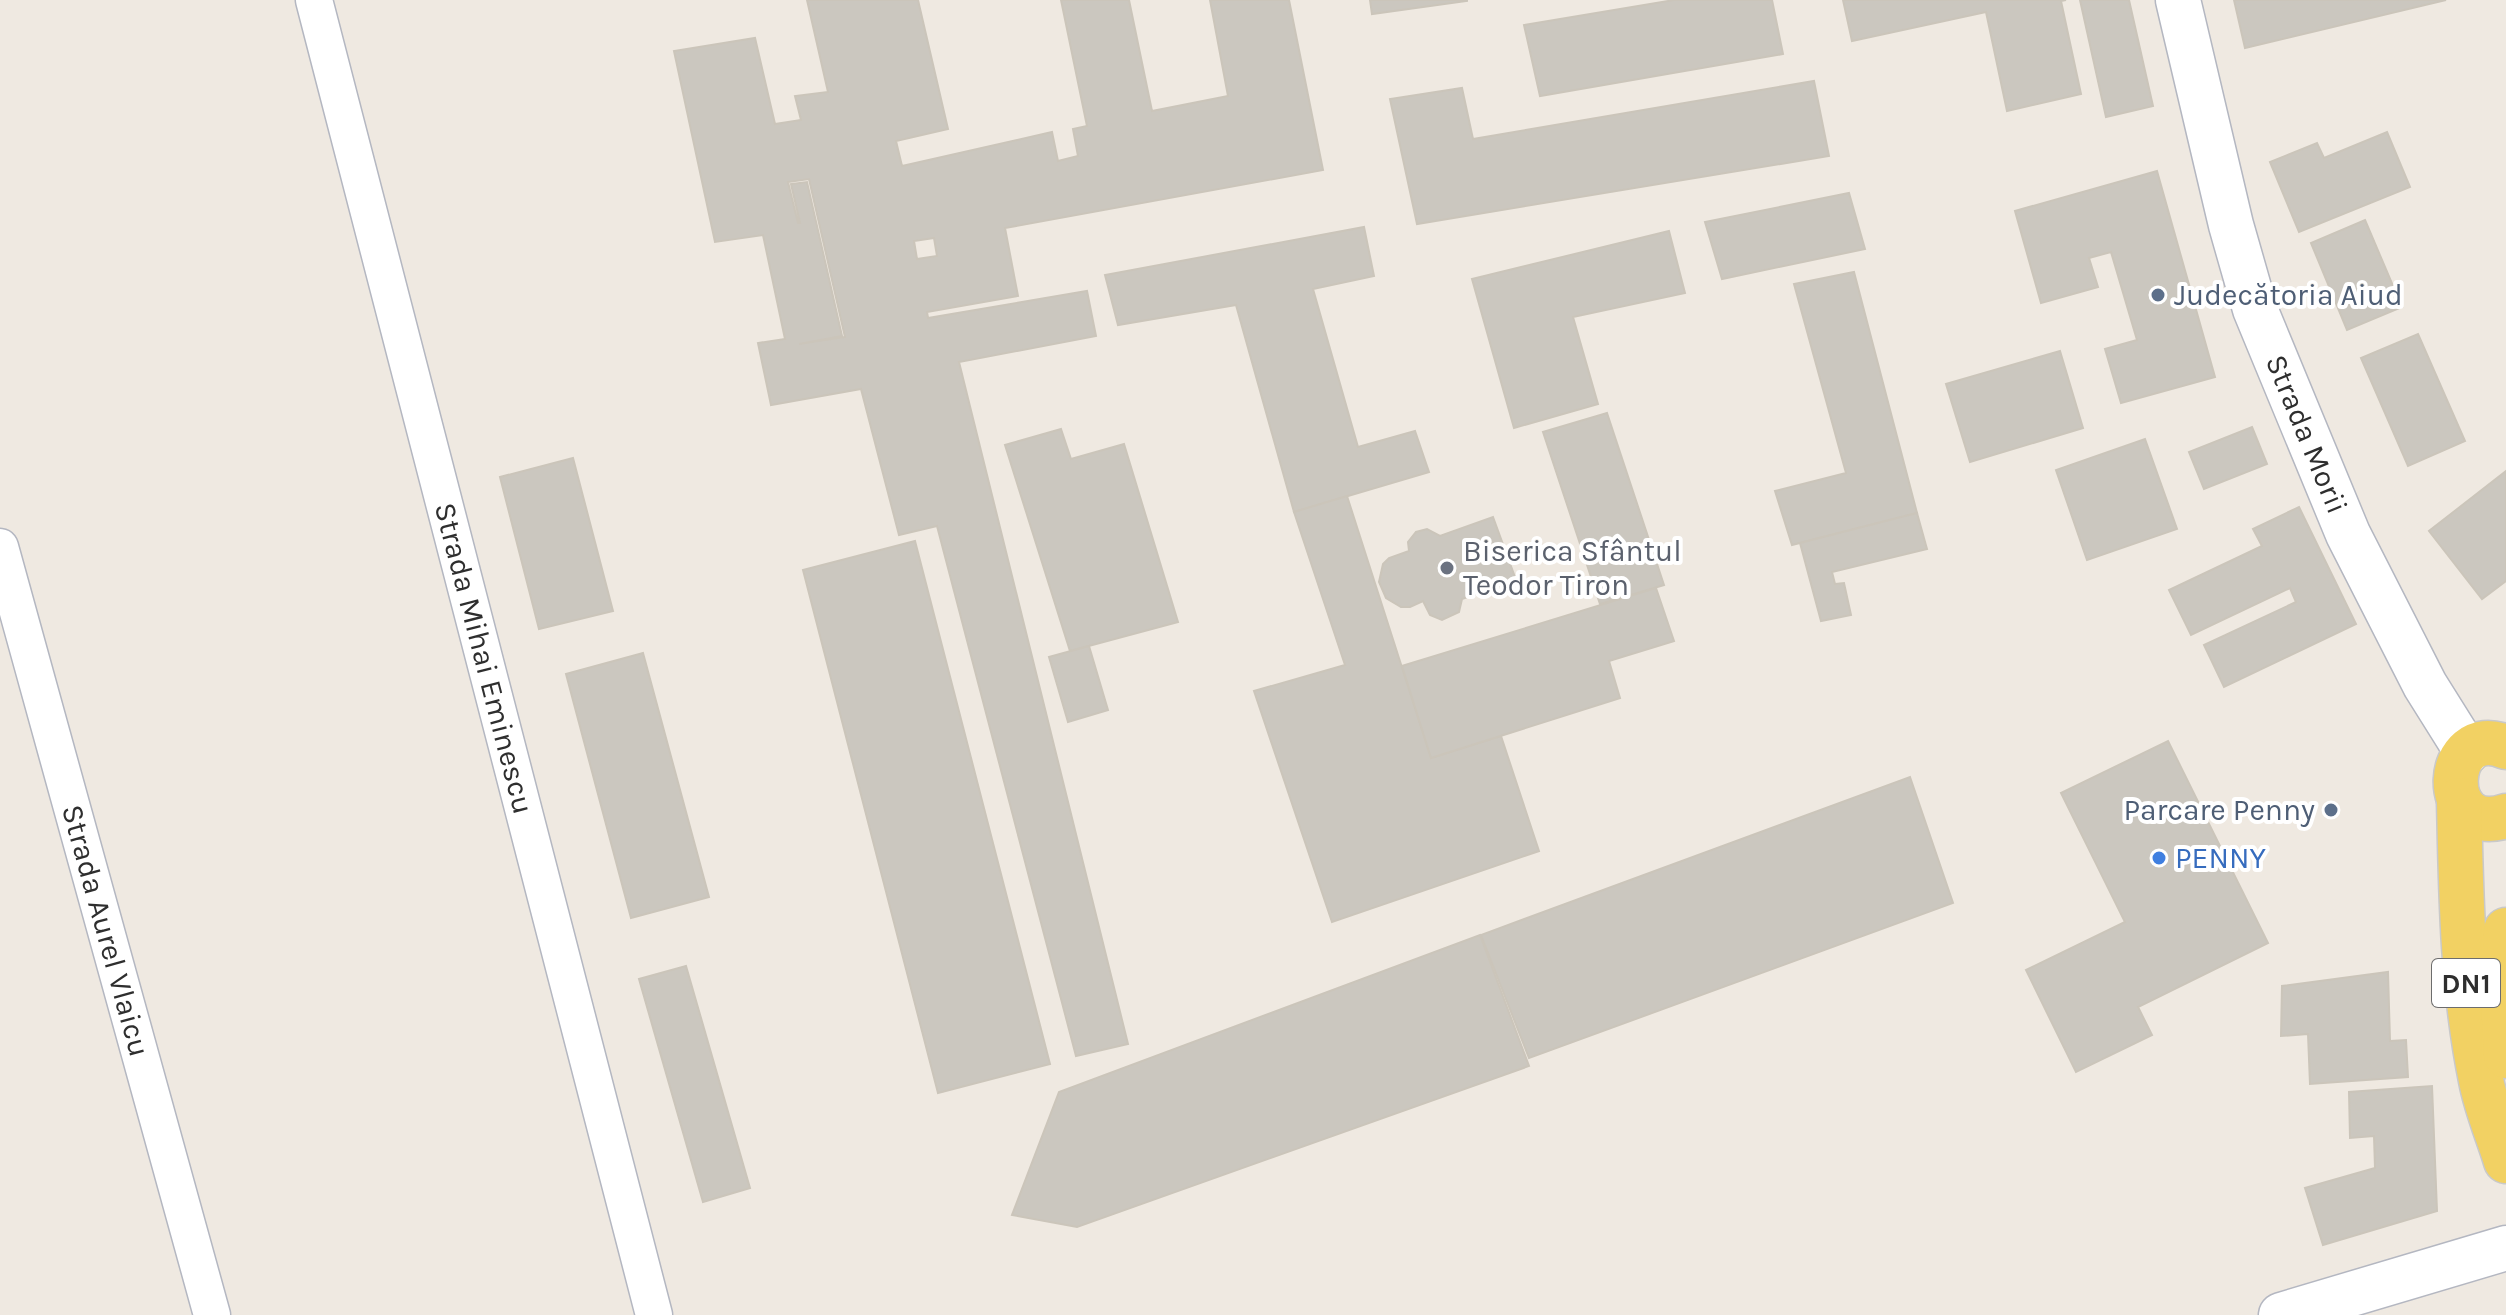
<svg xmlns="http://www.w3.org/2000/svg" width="2506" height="1315" viewBox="0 0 2506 1315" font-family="Karla,sans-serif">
<rect width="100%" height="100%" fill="#efe9e1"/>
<g fill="#cbc7bf" stroke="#cbc5ba" stroke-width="2" fill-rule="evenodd">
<path d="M807 0H918L948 129 896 141 902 166 1052 132 1058 161 1078 156 1073 129 1087 126 1061 0H1129L1152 111 1228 96 1210 0H1289L1323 170 1005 228 1018 296 927 312 928 318 1087 291 1096 336 959 362 1128 1044 1076 1056 937 526 899 535 861 389 771 405 758 343 785 339 763 235 715 242 674 51 755 38 775 124 801 120 795 96 828 92ZM809 179 845 337 799 344 842 336 807 182 791 184 800 223H798L788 182ZM934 238 937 256 917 259 914 241Z"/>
<polygon points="1370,0 1467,0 1467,1 1372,14"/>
<polygon points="1674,0 1772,0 1783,54 1540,96 1524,25"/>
<polygon points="1843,0 2066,0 2061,1 2081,94 2007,111 1986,12 1852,41"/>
<polygon points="2080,0 2129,0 2153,106 2106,117"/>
<polygon points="2234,0 2446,0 2245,48"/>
<polygon points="1814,81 1829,156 1417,224 1390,99 1462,88 1473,139"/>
<polygon points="2387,132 2410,187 2299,232 2270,162 2317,143 2324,158"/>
<polygon points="2157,171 2215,377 2121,403 2105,349 2137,340 2111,252 2089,258 2098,287 2041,303 2015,211"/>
<polygon points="1849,193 1865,249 1722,279 1705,222"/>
<polygon points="2365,220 2402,307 2347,330 2311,243"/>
<polygon points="1364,227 1374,276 1313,289 1358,447 1415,431 1429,472 1294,512 1236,305 1118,325 1105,275"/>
<polygon points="1669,231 1685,293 1573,317 1598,404 1514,428 1472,279"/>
<polygon points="1854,272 1917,513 1792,545 1775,491 1846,473 1794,284"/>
<polygon points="2418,334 2465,441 2408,466 2361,358"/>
<polygon points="2060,351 2083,428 1970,462 1946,384"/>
<polygon points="1607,413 1664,585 1600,604 1543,432"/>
<polygon points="2252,427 2267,464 2204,489 2189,452"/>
<polygon points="1061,429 1071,459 1124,444 1178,622 1070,651 1005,445"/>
<polygon points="2145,439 2177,529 2087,560 2056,470"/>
<polygon points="573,458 613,611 539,629 500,477"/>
<polygon points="2506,471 2506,581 2482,599 2429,531"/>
<polygon points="1347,496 1431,758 1501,736 1539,851 1332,922 1254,691 1345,665 1294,512"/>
<polygon points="2299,507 2356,624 2224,687 2204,645 2296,602 2290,588 2191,635 2169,590 2262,546 2253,529"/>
<polygon points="1917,513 1927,549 1832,572 1835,584 1844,583 1851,615 1821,621 1800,543"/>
<polygon points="1493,517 1516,580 1462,599 1459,612 1442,620 1430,615 1423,601 1410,607 1401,607 1386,598 1379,582 1383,564 1389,558 1409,551 1408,542 1416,532 1427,529 1440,536"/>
<polygon points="915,541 1050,1064 938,1093 803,570"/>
<polygon points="1656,588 1674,641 1609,661 1620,698 1431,758 1402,666"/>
<polygon points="1089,646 1108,710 1068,722 1049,657"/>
<polygon points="643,653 709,897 631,918 566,674"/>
<polygon points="2168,741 2268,943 2138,1007 2152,1035 2076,1072 2026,970 2125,922 2061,793"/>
<polygon points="1910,777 1953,903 1529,1058 1481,935"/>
<polygon points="1480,935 1529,1066 1077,1227 1012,1215 1059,1092"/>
<polygon points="686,966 750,1188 703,1202 639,979"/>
<polygon points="2388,972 2390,1041 2406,1040 2408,1077 2310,1084 2308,1034 2281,1036 2282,986"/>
<polygon points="2432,1086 2437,1211 2323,1245 2305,1188 2375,1168 2374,1136 2350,1138 2349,1092"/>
</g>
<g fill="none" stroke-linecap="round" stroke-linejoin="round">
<g stroke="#b4b7c1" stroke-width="39">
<g id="street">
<path id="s1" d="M314 0 654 1315"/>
<path id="s2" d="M0 547 212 1315"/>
</g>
</g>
<g stroke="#b4b7c1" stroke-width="47">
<g id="secondary">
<path id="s3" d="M2178 0 2231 225 2255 309 2348 534 2425 685 2467 752"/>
<polyline points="2281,1315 2506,1248"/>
</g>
</g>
<g stroke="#c9c9c9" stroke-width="47">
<g id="primary">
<path d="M2506 747C2442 720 2436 839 2506 816"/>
<path d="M2459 800C2461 893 2462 987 2481 1080 2486 1107 2498 1135 2506 1161"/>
<polyline points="2506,930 2503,1002 2506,1056"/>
</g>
</g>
<use href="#street" stroke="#fff" stroke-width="36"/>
<use href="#secondary" stroke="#fff" stroke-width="44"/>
<use href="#primary" stroke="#f2d163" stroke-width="44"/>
</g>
<g fill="#5c6f8a" stroke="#fff" stroke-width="3">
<circle cx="2158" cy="295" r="8"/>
<circle cx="2331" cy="810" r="8"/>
</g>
<circle fill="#6b7280" stroke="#fff" stroke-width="3" cx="1447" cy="568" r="8"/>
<circle fill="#3f7fe0" stroke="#fff" stroke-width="3" cx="2159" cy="858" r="8"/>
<g text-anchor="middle" stroke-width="8" stroke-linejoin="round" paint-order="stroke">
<rect fill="#fff" stroke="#6d6d6d" stroke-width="2" x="2432" y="959" width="68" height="48" rx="6"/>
<g font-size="28" font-weight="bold" fill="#2e2e2e">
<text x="2466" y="993">DN1</text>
</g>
<g font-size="30" fill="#4e5e75" stroke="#fff" text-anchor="start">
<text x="2174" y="305">Judecătoria Aiud</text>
<text x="2315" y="820" text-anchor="end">Parcare Penny</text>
</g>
<g font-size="30" fill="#2e2e2e" stroke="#fff">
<text dy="10" stroke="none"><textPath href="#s3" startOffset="454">Strada Morii</textPath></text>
<text dy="10" stroke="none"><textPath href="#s1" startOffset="680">Strada Mihai Eminescu</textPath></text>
<text dy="10" stroke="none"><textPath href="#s2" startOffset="398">Strada Aurel Vlaicu</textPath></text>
</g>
<g font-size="30" fill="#5b616d" stroke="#fff" text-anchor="start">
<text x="1463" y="561">Biserica Sfântul<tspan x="1463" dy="34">Teodor Tiron</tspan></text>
</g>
<g font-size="30" fill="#366cbe" stroke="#fff" text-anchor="start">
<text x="2175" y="868">PENNY</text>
</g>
</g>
</svg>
